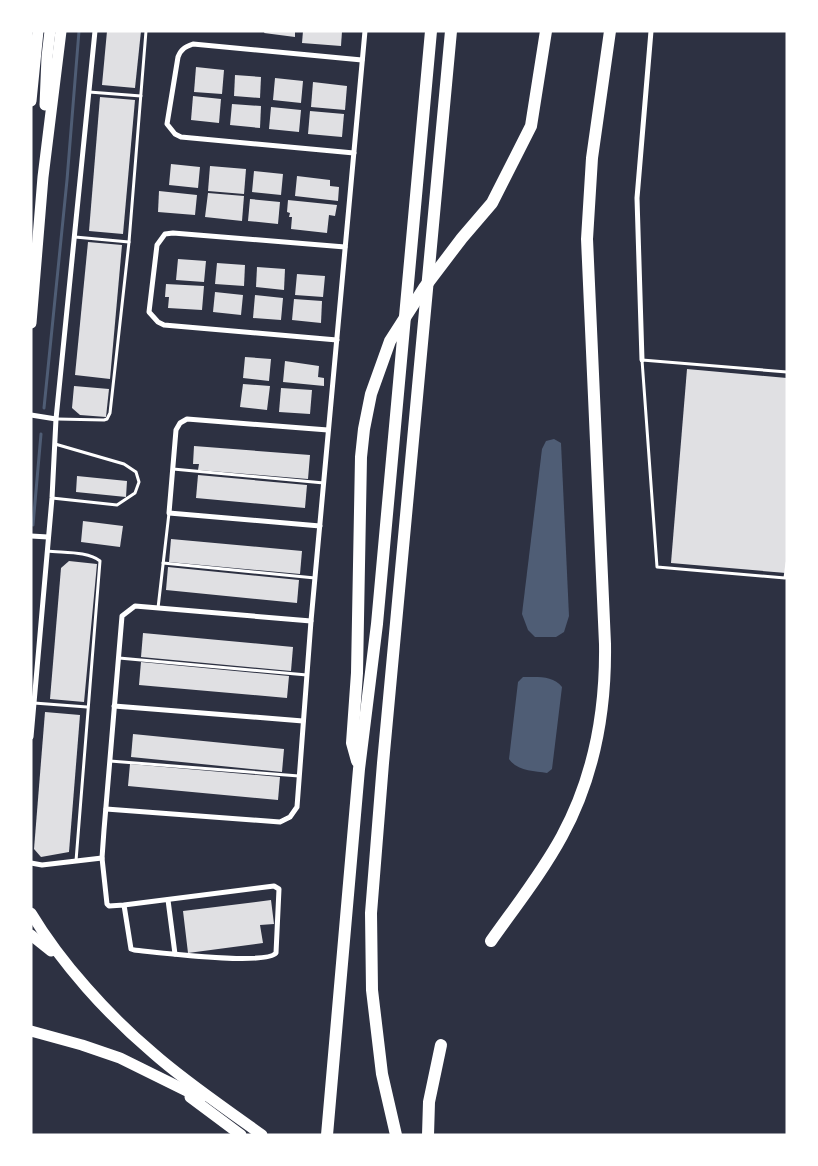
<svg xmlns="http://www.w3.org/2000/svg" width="818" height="1166" viewBox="0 0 818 1166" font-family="'PT Serif',serif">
<rect width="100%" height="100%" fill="#2d3142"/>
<g fill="#4f5d75">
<polygon points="554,439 561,443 569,616 564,632 556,637 535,637 528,630 522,614 542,449 546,441"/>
<path d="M523 677C537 677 553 675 562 687L552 769 547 773C534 771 517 771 509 759L518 682Z"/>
</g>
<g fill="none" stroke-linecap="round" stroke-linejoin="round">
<g stroke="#4f5d75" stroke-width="3">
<polyline points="44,408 67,180 79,31"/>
<polyline points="33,525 41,434"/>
</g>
</g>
<g fill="#e0e0e3">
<polygon points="107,31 141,31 135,88 102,85"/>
<polygon points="265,31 295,31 295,37 264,33"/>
<polygon points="303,31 342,31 341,46 302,43"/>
<polygon points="196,67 224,70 222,94 194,92"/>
<polygon points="235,75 261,77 260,98 234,96"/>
<polygon points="275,78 303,81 301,103 273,100"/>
<polygon points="313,82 347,86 345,110 311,107"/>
<polygon points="193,96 221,99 219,123 191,120"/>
<polygon points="100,97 135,100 123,234 89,231"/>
<polygon points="232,104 261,106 260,128 230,125"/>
<polygon points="271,107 301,110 299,132 269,129"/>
<polygon points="310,111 344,114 342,137 308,134"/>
<polygon points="171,164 200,167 198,188 169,185"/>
<polygon points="210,166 246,169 244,194 208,191"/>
<polygon points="254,171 283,174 281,195 252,192"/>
<polygon points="297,176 330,180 330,186 339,187 338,201 295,196"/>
<polygon points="159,191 197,195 195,215 158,212"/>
<polygon points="208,193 244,196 242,221 205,217"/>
<polygon points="250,199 280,202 278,224 248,221"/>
<polygon points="288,200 337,205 335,216 329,215 327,233 291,229 292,217 289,217 290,213 287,212"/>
<polygon points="88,242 122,245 110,379 75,375"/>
<polygon points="178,259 206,261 204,282 176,280"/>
<polygon points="217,263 245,265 244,286 215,284"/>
<polygon points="257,267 285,269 284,290 256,287"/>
<polygon points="297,274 325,276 323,297 295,295"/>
<polygon points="166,284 204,286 202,310 168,308 169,297 165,297"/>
<polygon points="215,292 243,295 241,315 213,312"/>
<polygon points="255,295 283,298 281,320 253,318"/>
<polygon points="294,299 322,301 321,323 292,320"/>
<polygon points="245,357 271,359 269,381 243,378"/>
<polygon points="285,361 319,366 318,377 324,378 324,386 283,382"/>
<polygon points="687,369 787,378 786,573 671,563"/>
<polygon points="243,384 270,386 267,410 240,407"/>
<polygon points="74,386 109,389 106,417 80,415 72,408"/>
<polygon points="281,388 312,390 310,414 279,412"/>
<polygon points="194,446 310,455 308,479 198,470 199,464 193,464"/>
<polygon points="198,475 307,485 305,508 196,498"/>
<polygon points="77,476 127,481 126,497 76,492"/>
<polygon points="83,521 123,526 120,547 81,542"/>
<polygon points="171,539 302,551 300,574 169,562"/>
<polygon points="69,561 97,564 84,702 50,699 61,568"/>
<polygon points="168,567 299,580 297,603 166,590"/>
<polygon points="143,633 293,647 291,671 141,657"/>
<polygon points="141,662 289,676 287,698 139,685"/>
<polygon points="45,712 80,715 69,852 41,857 34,849"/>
<polygon points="133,734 284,749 282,772 131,757"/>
<polygon points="130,764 280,777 278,800 128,786"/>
<polygon points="271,900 274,924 260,925 263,943 188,953 183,911"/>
</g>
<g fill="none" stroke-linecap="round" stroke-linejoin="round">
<g stroke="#fff" stroke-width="3">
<polyline points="89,92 141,96"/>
<polyline points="75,237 129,242"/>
<polyline points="787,372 642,360 657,567 785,578 787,563"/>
<polyline points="57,419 104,420 107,419 110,413 129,242 146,31"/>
<polyline points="173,469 324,483"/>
<polyline points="52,498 117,505 135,493 139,482 136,472 124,464 55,444"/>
<path d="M47 551C63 553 88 551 100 561L76 861"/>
<polyline points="163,563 315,578"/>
<polyline points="158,608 169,513"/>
<polyline points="119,658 307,675"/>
<polyline points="34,703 87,707"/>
<polyline points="110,761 299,776"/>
</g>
<g stroke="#fff" stroke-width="5">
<path d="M354 153 181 137 175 134 167 124 178 57C181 49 185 47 193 44L362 60"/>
<polyline points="337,340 164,325 158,322 149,312 157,245 165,234 173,233 345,247"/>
<polyline points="642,360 637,198 651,31"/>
<polyline points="31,415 56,419"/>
<polyline points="320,526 169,513 176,430 180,423 187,419 328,430"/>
<polyline points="31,536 48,537"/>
<polyline points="114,706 303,721"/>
<polyline points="31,737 52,498 56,419 95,31"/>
<polyline points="106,809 280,822 290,817 297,807 311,621 365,31"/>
<polyline points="31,863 42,865 102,858"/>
<polyline points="168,900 175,954"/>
<path d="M124 905 131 949 134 950C156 952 265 966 276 953L279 889 274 886 124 905 109 906 107 904 102 858 104 830 122 616 135 606 311 621"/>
</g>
<g stroke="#fff" stroke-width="11">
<polyline points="31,101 38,31"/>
<polyline points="45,105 47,57 50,31"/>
<polyline points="31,323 43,177 61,31"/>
<path d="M31 913C61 963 108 1015 153 1053 187 1083 225 1108 262 1135"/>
<polyline points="31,935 51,951"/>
<polyline points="31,1031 82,1045 120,1058 201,1098"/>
<polyline points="190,1097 241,1135"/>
</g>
<g stroke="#fff" stroke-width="12">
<polyline points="357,761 352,743 357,673 361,457 364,429 371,394 390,341 424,288 462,238 492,203 531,126 546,31"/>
<path d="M491 941C515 907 542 873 562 836 594 777 606 711 605 644L587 239 592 158 610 31"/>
<polyline points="327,1135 359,769 377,624 431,31"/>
<polyline points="396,1135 382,1074 372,990 371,913 383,763 451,31"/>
<polyline points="428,1135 429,1102 441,1045"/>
</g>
</g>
<rect width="818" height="1166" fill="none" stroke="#ffffff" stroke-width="65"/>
</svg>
